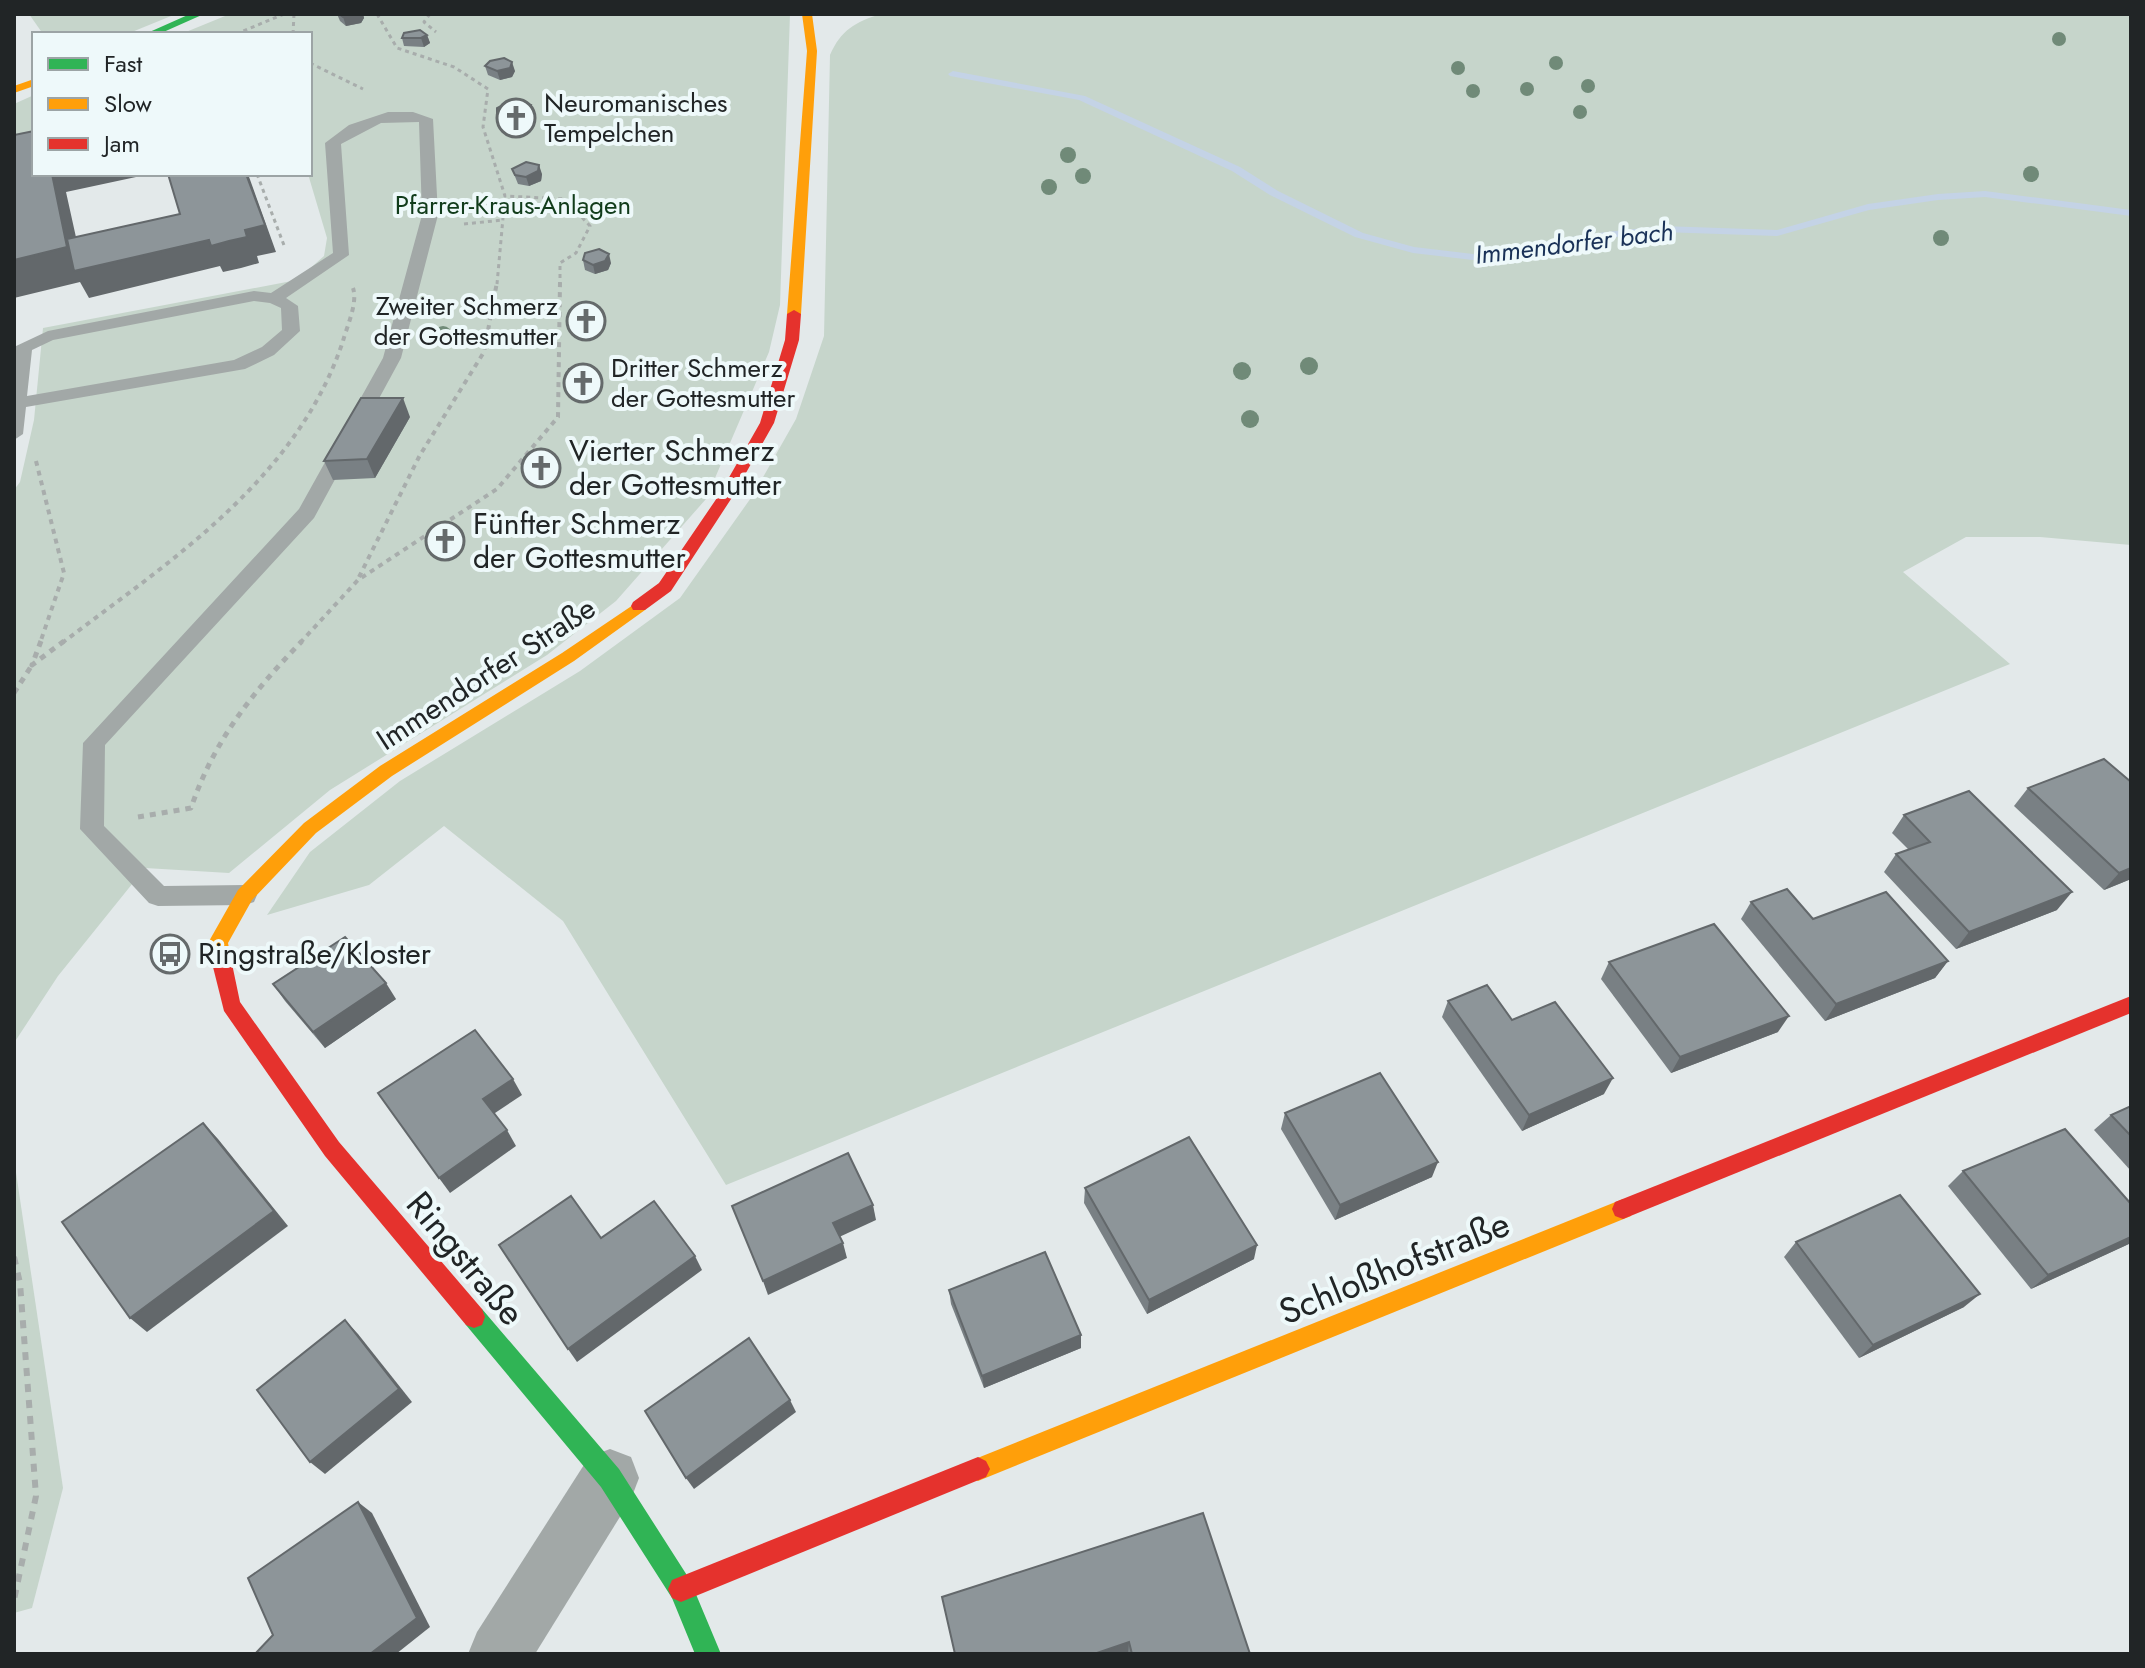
<svg xmlns="http://www.w3.org/2000/svg" width="2145" height="1668" viewBox="0 0 2145 1668" font-family="Jost,sans-serif">
<rect width="100%" height="100%" fill="#e3e9ea"/>
<g fill="#c6d5cb">
<polygon points="29,14 176,14 127,34 43,34"/>
<polygon points="230,14 790,14 780,305 769,352 706,499 616,601 547,655 330,790 229,873 145,868 58,976 14,1043 14,490 20,482 34,420 43,328 297,280 324,256 327,238 308,174 310,34 181,34"/>
<path d="M881 14H2131V545L2040 537H1966L1903 572 2010 664 726 1185 563 921 444 826 369 885 267 915 310 852 400 781 580 671 680 598 753 495 796 419 824 336 830 55C841 30 855 22 881 14Z"/>
<polygon points="34,95 34,162 14,166 14,104"/>
<polygon points="14,1159 63,1488 32,1608 14,1613"/>
</g>
<g fill="none" stroke-linecap="round" stroke-linejoin="round">
<polygon fill="#c4d3e6" fill-rule="evenodd" points="953,71 1085,96 1240,167 1278,191 1363,233 1414,247 1473,254 1589,234 1662,226 1777,230 1868,204 1938,194 1985,191 2131,210 2131,216 1985,197 1938,200 1869,210 1777,236 1662,232 1589,240 1473,260 1413,253 1355,237 1270,195 1232,171 1079,100 950,76 948,74"/>
<g stroke="#a8adac" stroke-width="3" stroke-dasharray="4 4" stroke-linecap="butt">
<polyline points="377,14 397,48 454,67 488,89 483,127 505,196 565,199 590,226 576,253 560,263 560,284"/>
<polyline points="430,14 424,22 436,32"/>
<polyline points="236,34 284,14"/>
<polyline points="293,34 294,14"/>
<polyline points="310,63 363,89"/>
<polyline points="257,174 285,248"/>
<polyline points="464,224 503,220"/>
<polyline points="497,284 505,196"/>
</g>
<g stroke="#a8adac" stroke-width="4" stroke-dasharray="5 5" stroke-linecap="butt">
<polyline points="36,461 64,573 40,643"/>
<polyline points="442,525 497,489 558,417 560,282"/>
<polyline points="359,577 420,455 484,352 497,282"/>
<path d="M62 643C173 559 297 479 343 341 347 326 358 303 353 288"/>
<polyline points="300,643 358,580 434,530"/>
</g>
<g stroke="#a8adac" stroke-width="5" stroke-dasharray="6 6" stroke-linecap="butt">
<polyline points="41,641 32,665 64,641"/>
<polyline points="14,693 32,665"/>
<path d="M138 817 191 808C214 740 253 692 302 641"/>
</g>
<polyline stroke="#a8adac" stroke-width="6" stroke-dasharray="8 8" stroke-linecap="butt" points="14,1257 20,1283 36,1496 14,1600"/>
<path fill="#a2a8a7" fill-rule="evenodd" d="M388 112H413L433 119 438 215 401 358 314 518 105 745 104 826 164 886 245 885 254 888 257 895 254 902 245 905 158 906 149 903 80 829 83 743 299 509 383 358 422 215 419 122 381 123 341 144 349 255 286 298 298 306 300 331 274 355 245 369 26 407 23 434 14 440V347L48 331 254 291 271 293 333 253 325 143 349 125ZM254 301 270 303 281 308 282 330 262 347 234 360 27 396 32 350 53 340Z"/>
<polygon fill="#a2a8a7" fill-rule="evenodd" points="610,1449 631,1457 639,1478 631,1499 535,1654 468,1654 477,1632 589,1457"/>
<g fill="#30b455" fill-rule="evenodd">
<polygon points="190,14 204,14 159,34 145,34"/>
<polygon points="474,1306 482,1309 619,1469 690,1580 721,1654 695,1654 672,1598 601,1487 466,1325 463,1317 466,1309"/>
</g>
<g fill="#ff9f0a" fill-rule="evenodd">
<polygon points="802,14 812,14 817,51 801,314 794,318 787,314 807,51"/>
<polygon points="34,79 34,86 14,93 14,86"/>
<polygon points="639,601 645,602 647,606 645,610 574,661 392,776 316,833 252,900 228,943 231,959 228,965 221,967 214,965 208,943 238,890 304,823 380,766 562,653"/>
<polygon points="1623,1199 1631,1202 1634,1209 1631,1216 978,1481 970,1477 966,1469 970,1461"/>
</g>
<g fill="#e5322d" fill-rule="evenodd">
<polygon points="794,310 801,314 799,340 774,423 733,496 671,591 645,610 633,610 631,606 633,602 659,583 719,495 760,423 785,340 787,314"/>
<polygon points="221,951 228,953 231,959 240,1002 339,1142 482,1309 485,1317 482,1325 474,1328 466,1325 325,1156 224,1011 211,959 214,953"/>
<polygon points="2131,996 2131,1013 1623,1219 1615,1216 1612,1209 1615,1202"/>
<polygon points="978,1457 986,1461 990,1469 986,1477 681,1602 672,1598 668,1589 672,1580"/>
</g>
</g>
<g fill="#708a78">
<circle cx="2059" cy="39" r="7"/>
<circle cx="1556" cy="63" r="7"/>
<circle cx="1458" cy="68" r="7"/>
<circle cx="1588" cy="86" r="7"/>
<circle cx="1527" cy="89" r="7"/>
<circle cx="1473" cy="91" r="7"/>
<circle cx="1580" cy="112" r="7"/>
<circle cx="1068" cy="155" r="8"/>
<circle cx="2031" cy="174" r="8"/>
<circle cx="1083" cy="176" r="8"/>
<circle cx="1049" cy="187" r="8"/>
<circle cx="1941" cy="238" r="8"/>
<circle cx="443" cy="335" r="9"/>
<circle cx="1309" cy="366" r="9"/>
<circle cx="1242" cy="371" r="9"/>
<circle cx="1250" cy="419" r="9"/>
</g>
<g fill="#798084">
<polygon points="337,14 363,14 364,18 361,23 346,26 340,21"/>
<polygon points="427,35 430,43 424,47 404,46 402,38"/>
<polygon points="485,66 515,71 512,77 500,80 488,75"/>
<polygon points="497,113 533,114 532,120 520,126 506,126 500,122"/>
<polygon points="512,169 542,174 541,181 529,186 518,184"/>
<polygon points="583,260 611,263 608,270 595,274 585,270"/>
<polygon points="571,310 599,322 587,329 575,328"/>
<polygon points="596,378 595,387 580,393 569,388 566,379"/>
<polygon points="410,417 375,478 333,480 324,461"/>
<polygon points="551,453 554,463 551,471 536,477 525,474 522,464"/>
<polygon points="459,536 454,547 438,551 430,547 426,538"/>
<polygon points="2028,788 2131,879 2104,890 2014,806"/>
<polygon points="1904,815 2057,910 1956,949 1884,872 1896,854 1909,850 1892,833"/>
<polygon points="1751,902 1813,919 1948,961 1935,978 1825,1021 1741,919"/>
<polygon points="1609,962 1778,1032 1671,1073 1601,979"/>
<polygon points="273,984 396,999 325,1048 285,1001"/>
<polygon points="1448,1001 1604,1094 1522,1131 1442,1017"/>
<polygon points="2131,1106 2131,1171 2094,1130 2111,1115"/>
<polygon points="1285,1113 1432,1177 1335,1220 1281,1129"/>
<polygon points="1963,1171 2131,1243 2031,1289 1948,1186"/>
<polygon points="1085,1188 1254,1259 1147,1314 1084,1203"/>
<polygon points="1796,1242 1964,1307 1859,1358 1784,1257"/>
<polygon points="949,1290 1081,1348 984,1388 951,1304"/>
<polygon points="942,1597 1250,1654 955,1654"/>
</g>
<g fill="#63686b">
<polygon points="358,14 363,14 364,18 361,23 346,26 343,17"/>
<polygon points="427,35 430,43 424,47 421,38"/>
<polygon points="512,62 515,71 512,77 500,80 497,71"/>
<polygon points="531,105 533,114 532,120 520,126 517,117"/>
<polygon points="539,165 542,174 541,181 529,186 526,177"/>
<polygon points="52,174 150,174 66,192 83,269 245,230 246,174 248,174 276,252 257,256 259,263 241,268 223,272 220,266 89,298 80,282 14,298 14,260"/>
<polygon points="609,254 611,263 608,270 595,274 593,265"/>
<polygon points="596,312 599,322 587,329 585,319"/>
<polygon points="593,368 596,378 595,387 580,393 577,383"/>
<polygon points="403,398 410,417 375,478 367,459"/>
<polygon points="551,453 554,463 551,471 536,477 533,468"/>
<polygon points="455,526 459,536 454,547 438,551 434,542"/>
<polygon points="2131,868 2131,879 2104,890 2119,873"/>
<polygon points="2072,892 2057,910 1956,949 1969,932"/>
<polygon points="1948,961 1935,978 1825,1021 1836,1004"/>
<polygon points="386,983 396,999 325,1048 313,1032"/>
<polygon points="1789,1016 1778,1032 1671,1073 1680,1057"/>
<polygon points="1613,1078 1604,1094 1522,1131 1529,1115"/>
<polygon points="513,1079 522,1095 492,1115 483,1099"/>
<polygon points="203,1123 218,1139 288,1226 147,1332 130,1318"/>
<polygon points="507,1130 516,1146 450,1193 439,1178"/>
<polygon points="1438,1162 1432,1177 1335,1220 1340,1205"/>
<polygon points="873,1205 876,1220 837,1238 833,1223"/>
<polygon points="2131,1237 2131,1243 2031,1289 2048,1275"/>
<polygon points="843,1243 847,1258 768,1295 763,1281"/>
<polygon points="1257,1245 1254,1259 1147,1314 1149,1300"/>
<polygon points="695,1256 702,1270 577,1362 568,1349"/>
<polygon points="1980,1294 1964,1307 1859,1358 1873,1345"/>
<polygon points="345,1320 358,1334 412,1402 325,1474 310,1462"/>
<polygon points="1081,1335 1081,1348 984,1388 982,1376"/>
<polygon points="790,1400 796,1412 694,1489 686,1478"/>
<polygon points="358,1502 372,1513 430,1627 396,1654 370,1654"/>
<polygon points="1129,1642 1128,1654 1094,1654"/>
</g>
<g fill="#8d9599" stroke="#63686b" stroke-width="2">
<polygon points="339,14 358,14 343,17"/>
<polygon points="420,30 427,35 421,38 402,38 404,33"/>
<polygon points="504,58 512,62 510,68 497,71 485,66 490,61"/>
<polygon points="509,102 531,105 529,111 517,117 503,117 497,113 497,108"/>
<polygon points="34,131 34,174 52,174 67,247 14,260 14,135"/>
<polygon points="526,162 539,165 538,171 526,177 515,175 512,169"/>
<polygon points="168,174 246,174 265,225 245,230 247,237 229,241 211,246 209,240 74,271 67,239 180,214"/>
<polygon points="599,249 609,254 605,261 593,265 583,260 585,253"/>
<polygon points="582,304 594,306 596,312 585,319 573,319 571,310"/>
<polygon points="579,366 593,368 592,378 577,383 566,379 569,369"/>
<polygon points="361,398 403,398 367,459 324,461"/>
<polygon points="542,449 551,453 548,462 533,468 522,464 528,456"/>
<polygon points="445,523 455,526 451,537 434,542 426,538 433,527"/>
<polygon points="2104,759 2131,782 2131,868 2119,873 2028,788"/>
<polygon points="1969,791 2072,892 1969,932 1896,854 1930,842 1904,815"/>
<polygon points="1787,889 1813,919 1886,892 1948,961 1836,1004 1751,902"/>
<polygon points="1714,924 1789,1016 1680,1057 1609,962"/>
<polygon points="345,937 386,983 313,1032 273,984"/>
<polygon points="1487,985 1512,1020 1555,1002 1613,1078 1529,1115 1448,1001"/>
<polygon points="475,1030 513,1079 483,1099 507,1130 439,1178 378,1093"/>
<polygon points="1380,1073 1438,1162 1340,1205 1285,1113"/>
<polygon points="2131,1106 2131,1136 2111,1115"/>
<polygon points="203,1123 274,1211 130,1318 62,1222"/>
<polygon points="2065,1129 2131,1204 2131,1237 2048,1275 1963,1171"/>
<polygon points="1189,1137 1257,1245 1149,1300 1085,1188"/>
<polygon points="848,1153 873,1205 833,1223 843,1243 763,1281 732,1206"/>
<polygon points="1900,1195 1980,1294 1873,1345 1796,1242"/>
<polygon points="571,1196 601,1238 654,1201 695,1256 568,1349 499,1245"/>
<polygon points="1045,1252 1081,1335 982,1376 949,1290"/>
<polygon points="345,1320 399,1389 310,1462 257,1390"/>
<polygon points="749,1338 790,1400 686,1478 645,1411"/>
<polygon points="358,1502 417,1618 370,1654 255,1654 273,1635 248,1578"/>
<polygon points="1203,1513 1250,1654 1132,1654 1129,1642 1094,1654 955,1654 942,1597"/>
</g>
<defs>
<g id="church-ring" transform="scale(2)"><circle r="9.5" fill="#eef9fa" stroke="#656a6b" stroke-width="1.5"/><path d="M-1.2-6h2.4v3.5h3.3v2.4h-3.3V6h-2.4V-.1h-3.3v-2.4h3.3Z" fill="#656a6b"/></g>
<g id="bus-ring" transform="scale(2)"><circle r="9.5" fill="#eef9fa" stroke="#656a6b" stroke-width="1.5"/><path d="M-5-6H5V4H4V6H2V4H-2V6H-4V4H-5ZM-3.5-4V0h7V-4ZM-3.5 1.2v1.5H-2V1.2ZM2 1.2v1.5H3.5V1.2Z" fill="#656a6b"/></g>
</defs>
<g fill-rule="evenodd">
<use href="#church-ring" x="516" y="118"/>
<use href="#church-ring" x="586" y="321"/>
<use href="#church-ring" x="583" y="383"/>
<use href="#church-ring" x="541" y="468"/>
<use href="#church-ring" x="445" y="541"/>
<use href="#bus-ring" x="170" y="954"/>
</g>
<g text-anchor="middle" stroke-width="8" stroke-linejoin="round" paint-order="stroke">
<g font-size="26" fill="#212526" stroke="#eef9fa" text-anchor="start">
<text x="544" y="112">Neuromanisches<tspan x="544" dy="30">Tempelchen</tspan></text>
<text x="558" y="315" text-anchor="end">Zweiter Schmerz<tspan x="558" dy="30">der Gottesmutter</tspan></text>
<text x="611" y="377">Dritter Schmerz<tspan x="611" dy="30">der Gottesmutter</tspan></text>
</g>
<g font-size="26" fill="#113c1b" stroke="#eef9fa">
<text x="513" y="214">Pfarrer-Kraus-Anlagen</text>
</g>
<g font-size="26" font-style="italic" fill="#193157" stroke="#eef9fa">
<text transform="translate(1574 243) rotate(-7)" y="9">Immendorfer bach</text>
</g>
<g font-size="30" fill="#212526" stroke="#eef9fa" text-anchor="start">
<text x="569" y="461">Vierter Schmerz<tspan x="569" dy="34">der Gottesmutter</tspan></text>
<text x="473" y="534">Fünfter Schmerz<tspan x="473" dy="34">der Gottesmutter</tspan></text>
<text x="198" y="964">Ringstraße/Kloster</text>
</g>
<g font-size="30" fill="#212526" stroke="#eef9fa">
<text transform="translate(486 674) rotate(-33)" y="10">Immendorfer Straße</text>
</g>
<g font-size="36" fill="#212526" stroke="#eef9fa">
<text transform="translate(466 1258) rotate(50)" y="13">Ringstraße</text>
<text transform="translate(1394 1267) rotate(-22)" y="13">Schloßhofstraße</text>
</g>
</g>
<rect width="2145" height="1668" fill="none" stroke="#212526" stroke-width="32"/>
<rect x="32" y="32" width="280" height="144" fill="#eef9fa" stroke="#9ca4a5" stroke-width="2"/>
<rect x="48" y="58" width="40" height="12" fill="#30b455" stroke="#9ca4a5" stroke-width="2"/>
<text x="104" y="72" font-size="24" fill="#212526">Fast</text>
<rect x="48" y="98" width="40" height="12" fill="#ff9f0a" stroke="#9ca4a5" stroke-width="2"/>
<text x="104" y="112" font-size="24" fill="#212526">Slow</text>
<rect x="48" y="138" width="40" height="12" fill="#e5322d" stroke="#9ca4a5" stroke-width="2"/>
<text x="104" y="152" font-size="24" fill="#212526">Jam</text>
</svg>
